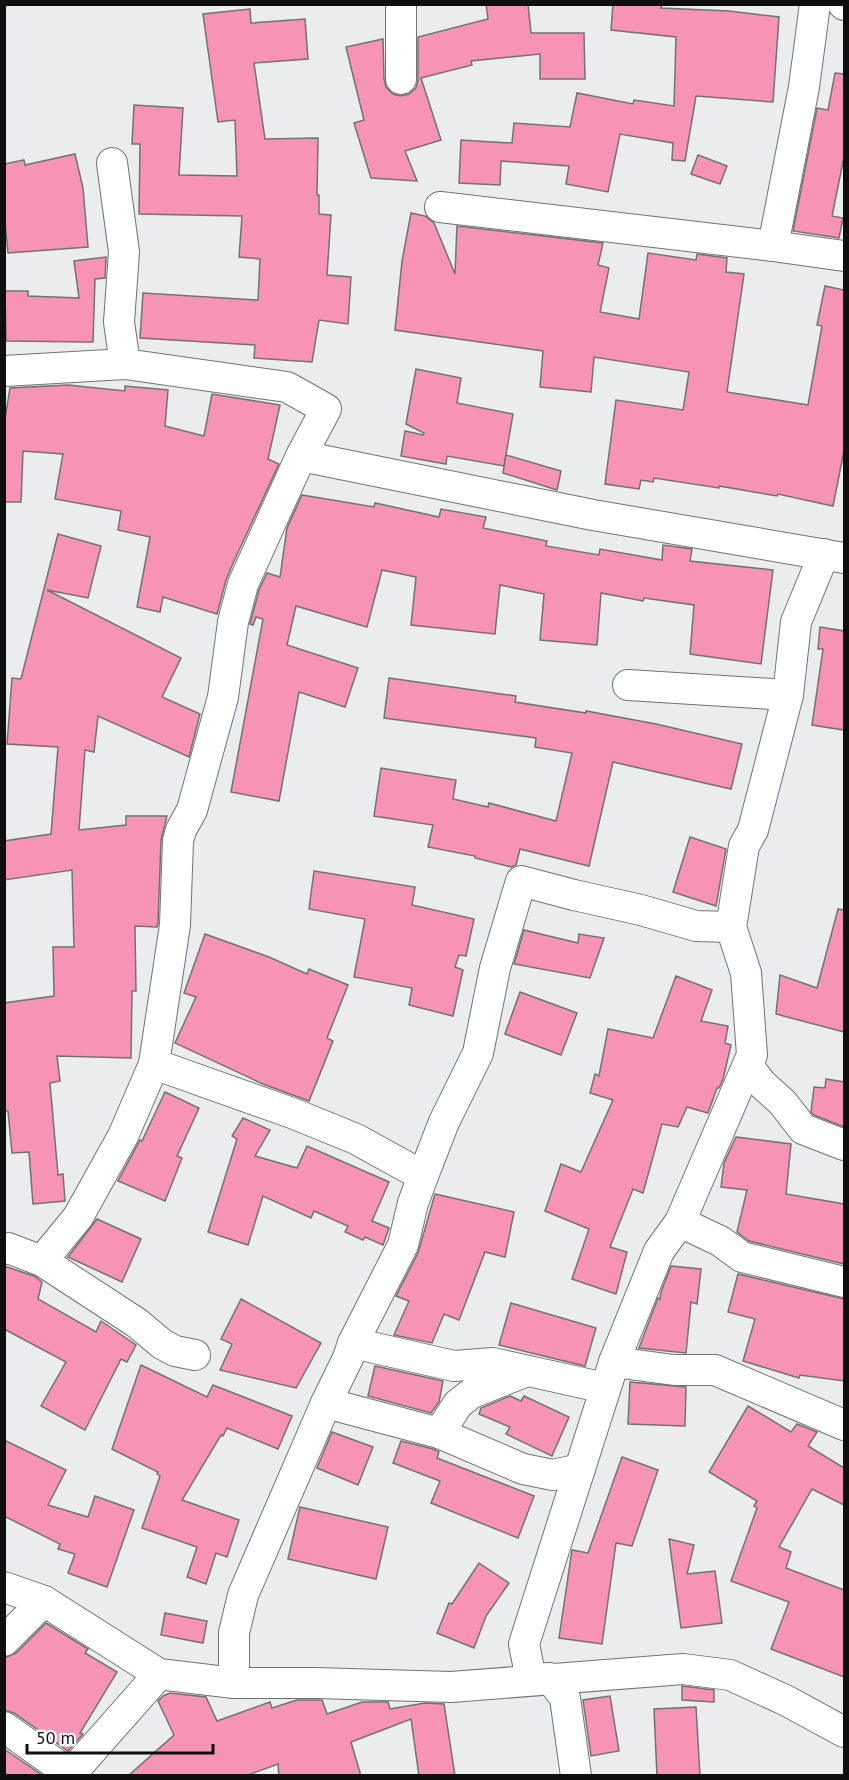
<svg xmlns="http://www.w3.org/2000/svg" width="849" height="1780" viewBox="0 0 849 1780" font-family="'PT Sans',sans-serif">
<rect width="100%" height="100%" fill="#eaecee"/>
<g fill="#f794b6" stroke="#747172" stroke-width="1.5">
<polygon points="486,4 528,4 531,33 584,33 585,79 540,79 540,54 471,61 472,65 421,78 441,140 405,151 417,181 371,178 354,123 364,120 346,47 383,39 384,79 386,87 393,94 400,96 409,94 416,88 418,80 418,37 488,19"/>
<polygon points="613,4 662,4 661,8 729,11 779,17 773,102 696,96 685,161 672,160 673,143 620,134 608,192 566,184 569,166 501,161 500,185 459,183 461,140 512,143 514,123 570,127 577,93 633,104 634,100 674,106 676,37 611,30"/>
<polygon points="250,9 251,23 305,19 308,59 254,63 265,139 318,138 317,195 319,195 319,214 331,215 327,275 351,277 348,324 319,320 312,362 254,358 255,345 140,338 143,293 258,300 260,259 239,257 242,216 139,214 140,144 132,144 134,105 183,108 179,175 237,176 235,120 218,122 203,14"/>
<polygon points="835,73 844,74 844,157 832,216 843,218 839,238 793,231 817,108 828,110"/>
<polygon points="75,154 83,188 88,247 8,253 4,213 4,164 24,160 25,165"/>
<polygon points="698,155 727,166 720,184 691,174"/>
<polygon points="411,213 425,216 434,223 455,274 457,226 603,243 598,265 609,268 600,312 639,319 648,253 696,260 697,254 727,258 726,272 744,274 727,392 808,405 822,326 817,325 825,286 844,290 844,451 833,506 778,494 777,496 719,486 719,488 654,478 653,482 641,480 639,489 605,484 616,400 683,410 689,372 594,357 591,392 540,387 543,351 395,330 402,261"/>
<polygon points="106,257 105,278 95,279 93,342 6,341 5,291 28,291 28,296 79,298 74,261"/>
<polygon points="416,369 461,378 457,403 513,414 504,466 447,456 446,464 401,456 405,431 423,435 424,433 406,424"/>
<polygon points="68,385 125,391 125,386 168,390 165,426 204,436 212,394 280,405 268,459 279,464 234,561 226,580 217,614 163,597 160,612 137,607 150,537 118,530 121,511 55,499 63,454 23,451 21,502 4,502 4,425 10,388"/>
<polygon points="506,455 561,471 557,490 503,473"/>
<polygon points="302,495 374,507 375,503 439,517 441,509 486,517 483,528 547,541 546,546 599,555 600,549 662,560 663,545 692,549 690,561 773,570 761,664 690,654 694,605 644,598 643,601 601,593 597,645 540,640 544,594 500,585 495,634 411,625 416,577 382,570 367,627 296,606 287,645 358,668 345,707 299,692 279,801 231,792 263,619 256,617 253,625 250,624 259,590 267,573 280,577 287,528"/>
<polygon points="58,534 101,546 88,598 47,590 181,658 162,697 200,714 189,757 98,716 94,752 85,750 79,830 126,825 126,816 167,816 161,840 158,923 157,927 135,926 136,991 132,991 131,1058 57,1056 60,1081 50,1083 58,1175 63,1174 65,1201 33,1204 29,1152 12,1153 8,1111 4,1111 4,1003 54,996 53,947 74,947 72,870 4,880 4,841 51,834 58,747 7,744 12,678 21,679"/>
<polygon points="820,627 844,631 844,730 812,725 823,649 818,649"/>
<polygon points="389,678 516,696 515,702 586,713 586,711 656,724 742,744 731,789 613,762 589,866 520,849 516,865 511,867 475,858 475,856 428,847 433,825 374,816 381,768 456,780 453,799 488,807 489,803 556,821 572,753 535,747 536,738 384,718"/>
<polygon points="690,837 726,849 716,906 673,892"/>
<polygon points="314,871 415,887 412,905 474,919 466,956 459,955 455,967 463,970 453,1016 409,1005 412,988 354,977 365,919 309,909"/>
<polygon points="838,909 844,910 844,1032 776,1014 780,975 817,988"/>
<polygon points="524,930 578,943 579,934 604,938 590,978 514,964"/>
<polygon points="205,934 269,957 307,974 309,969 348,985 327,1038 333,1041 309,1101 263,1084 175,1043 196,997 184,993"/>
<polygon points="676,976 712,990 701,1021 728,1026 725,1043 731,1045 723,1079 719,1088 717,1088 708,1113 687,1107 678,1127 662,1124 643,1193 633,1189 610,1247 627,1252 616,1294 572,1279 589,1229 545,1211 561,1164 581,1172 613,1100 590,1093 595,1074 599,1076 608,1029 653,1038"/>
<polygon points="520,992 577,1013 561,1055 505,1034"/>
<polygon points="826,1079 844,1082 844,1127 814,1115 811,1112 814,1087 825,1088"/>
<polygon points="165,1092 199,1108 177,1156 182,1158 165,1201 118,1181 140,1140 142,1141"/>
<polygon points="243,1118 270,1130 255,1156 297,1168 307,1146 389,1182 372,1221 389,1228 383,1245 365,1237 363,1240 345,1232 348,1226 314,1211 311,1218 263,1196 248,1245 208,1232 237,1139 232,1136"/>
<polygon points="736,1137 791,1144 786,1194 844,1204 844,1264 749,1241 737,1232 747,1190 721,1187 724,1163"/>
<polygon points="435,1194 514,1212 505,1257 485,1252 459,1320 444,1314 432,1343 394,1335 409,1301 396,1296 418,1253"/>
<polygon points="97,1219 141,1239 122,1282 68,1257"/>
<polygon points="4,1266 34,1276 42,1282 38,1299 96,1332 101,1321 136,1345 127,1362 121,1359 85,1430 41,1406 66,1362 4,1329"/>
<polygon points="671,1266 701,1269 697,1304 691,1302 686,1353 639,1348 658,1298 660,1299 661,1292"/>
<polygon points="738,1274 844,1299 844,1381 800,1375 799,1378 743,1361 755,1319 728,1312"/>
<polygon points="241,1299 321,1343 296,1388 220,1370 232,1344 221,1339"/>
<polygon points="511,1303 596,1328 585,1366 499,1345"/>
<polygon points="141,1365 207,1397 213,1385 292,1416 278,1449 227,1428 223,1436 221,1435 182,1500 239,1520 227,1557 216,1553 206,1584 187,1577 197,1547 142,1528 160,1476 157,1474 158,1472 112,1449"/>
<polygon points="375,1366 443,1381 439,1402 431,1413 368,1396"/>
<polygon points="630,1382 686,1387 685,1426 628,1424"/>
<polygon points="510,1396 521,1401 524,1396 569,1417 552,1456 506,1434 510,1427 479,1414 481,1408"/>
<polygon points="748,1406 791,1432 797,1424 817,1432 808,1446 844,1468 844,1505 812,1489 779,1547 791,1552 786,1568 844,1590 844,1677 771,1649 789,1602 731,1581 757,1508 754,1506 757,1501 709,1472"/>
<polygon points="332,1432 373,1447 358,1485 317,1468"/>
<polygon points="4,1440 66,1470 48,1505 88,1517 95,1496 134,1510 107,1587 68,1573 75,1554 58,1549 60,1544 4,1516"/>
<polygon points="401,1441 433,1449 439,1452 437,1458 534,1496 518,1538 431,1503 440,1481 393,1463"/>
<polygon points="622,1457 658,1470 632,1546 616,1543 602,1644 559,1638 572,1550 588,1553"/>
<polygon points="300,1507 388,1527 376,1579 288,1559"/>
<polygon points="669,1539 694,1545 687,1574 715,1571 722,1623 681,1628"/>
<polygon points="479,1563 509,1583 486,1616 474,1648 437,1633 449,1603 452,1604"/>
<polygon points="165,1613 207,1621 203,1643 161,1635"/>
<polygon points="46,1623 88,1649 85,1653 117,1672 80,1733 83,1734 68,1751 14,1713 4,1710 4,1658 16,1653"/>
<polygon points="682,1686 714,1690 714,1702 682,1700"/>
<polygon points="170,1693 206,1697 217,1721 270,1702 272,1708 297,1700 322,1700 327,1714 362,1702 388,1702 390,1709 425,1703 444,1704 455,1776 419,1776 411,1719 351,1742 361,1776 279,1776 278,1764 245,1776 128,1776 174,1735 158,1701 163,1696"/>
<polygon points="610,1696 619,1751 591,1756 583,1700"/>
<polygon points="696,1707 700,1776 657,1776 654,1709"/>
<polygon points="4,1749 42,1775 4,1776"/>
</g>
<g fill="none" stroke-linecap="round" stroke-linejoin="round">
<g stroke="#707274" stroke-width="32">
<g id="minor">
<polyline points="401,4 401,79"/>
<polyline points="843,4 844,5"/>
<polyline points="112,163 124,252 119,322 125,364"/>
<polyline points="440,207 773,246 844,256"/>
<polyline points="773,246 804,87 815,4"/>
<polyline points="4,371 125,364 287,387 326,409 301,456 593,515 844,558"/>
<polyline points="628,685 788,695 796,622 824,554"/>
<polyline points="154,1064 292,1113 356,1139 423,1176 413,1203 403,1245 353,1343 348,1358 326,1403 243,1595 234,1633 234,1683"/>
<polyline points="748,1066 761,1083 783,1103 803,1129 844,1145"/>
<polyline points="423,1176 444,1122 478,1053 495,968 521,881 574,895 641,910 696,926 731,927"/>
<polyline points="680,1222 720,1241 742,1257 844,1282"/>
<polyline points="4,1249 8,1248 42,1261 137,1323 162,1344 175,1351 195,1355"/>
<polyline points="42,1261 78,1217 123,1136 154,1064 175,925 178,841 181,830 192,810 223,697 233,622 243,584 301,456"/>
<polyline points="353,1343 454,1366 493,1363 605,1388"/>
<polyline points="614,1362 674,1370 715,1370 844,1425"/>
<polyline points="326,1403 439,1433 523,1469 553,1475 580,1469"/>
<polyline points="439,1433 458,1404 472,1393 527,1371"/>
<polyline points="4,1587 44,1601 159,1674 234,1683 316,1683 451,1687 683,1669 730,1675 787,1701 844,1732"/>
<polyline points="4,1641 44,1601"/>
<polyline points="4,1727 70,1774"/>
<polyline points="69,1776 159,1674"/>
<polyline points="576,1776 565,1698 550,1678 531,1679 524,1644 614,1362 659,1251 680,1222 752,1055 746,973 731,927 744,846 753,830 788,695"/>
</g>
</g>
<use href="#minor" stroke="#fff" stroke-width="30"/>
</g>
<rect width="849" height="1780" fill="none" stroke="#0f0f10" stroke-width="12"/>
<path d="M27 1744v9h186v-9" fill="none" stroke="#0f0f10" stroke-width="3"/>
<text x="36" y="1744" font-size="18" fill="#0f0f10" stroke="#f8f9fc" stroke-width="4.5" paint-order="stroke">50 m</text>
</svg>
